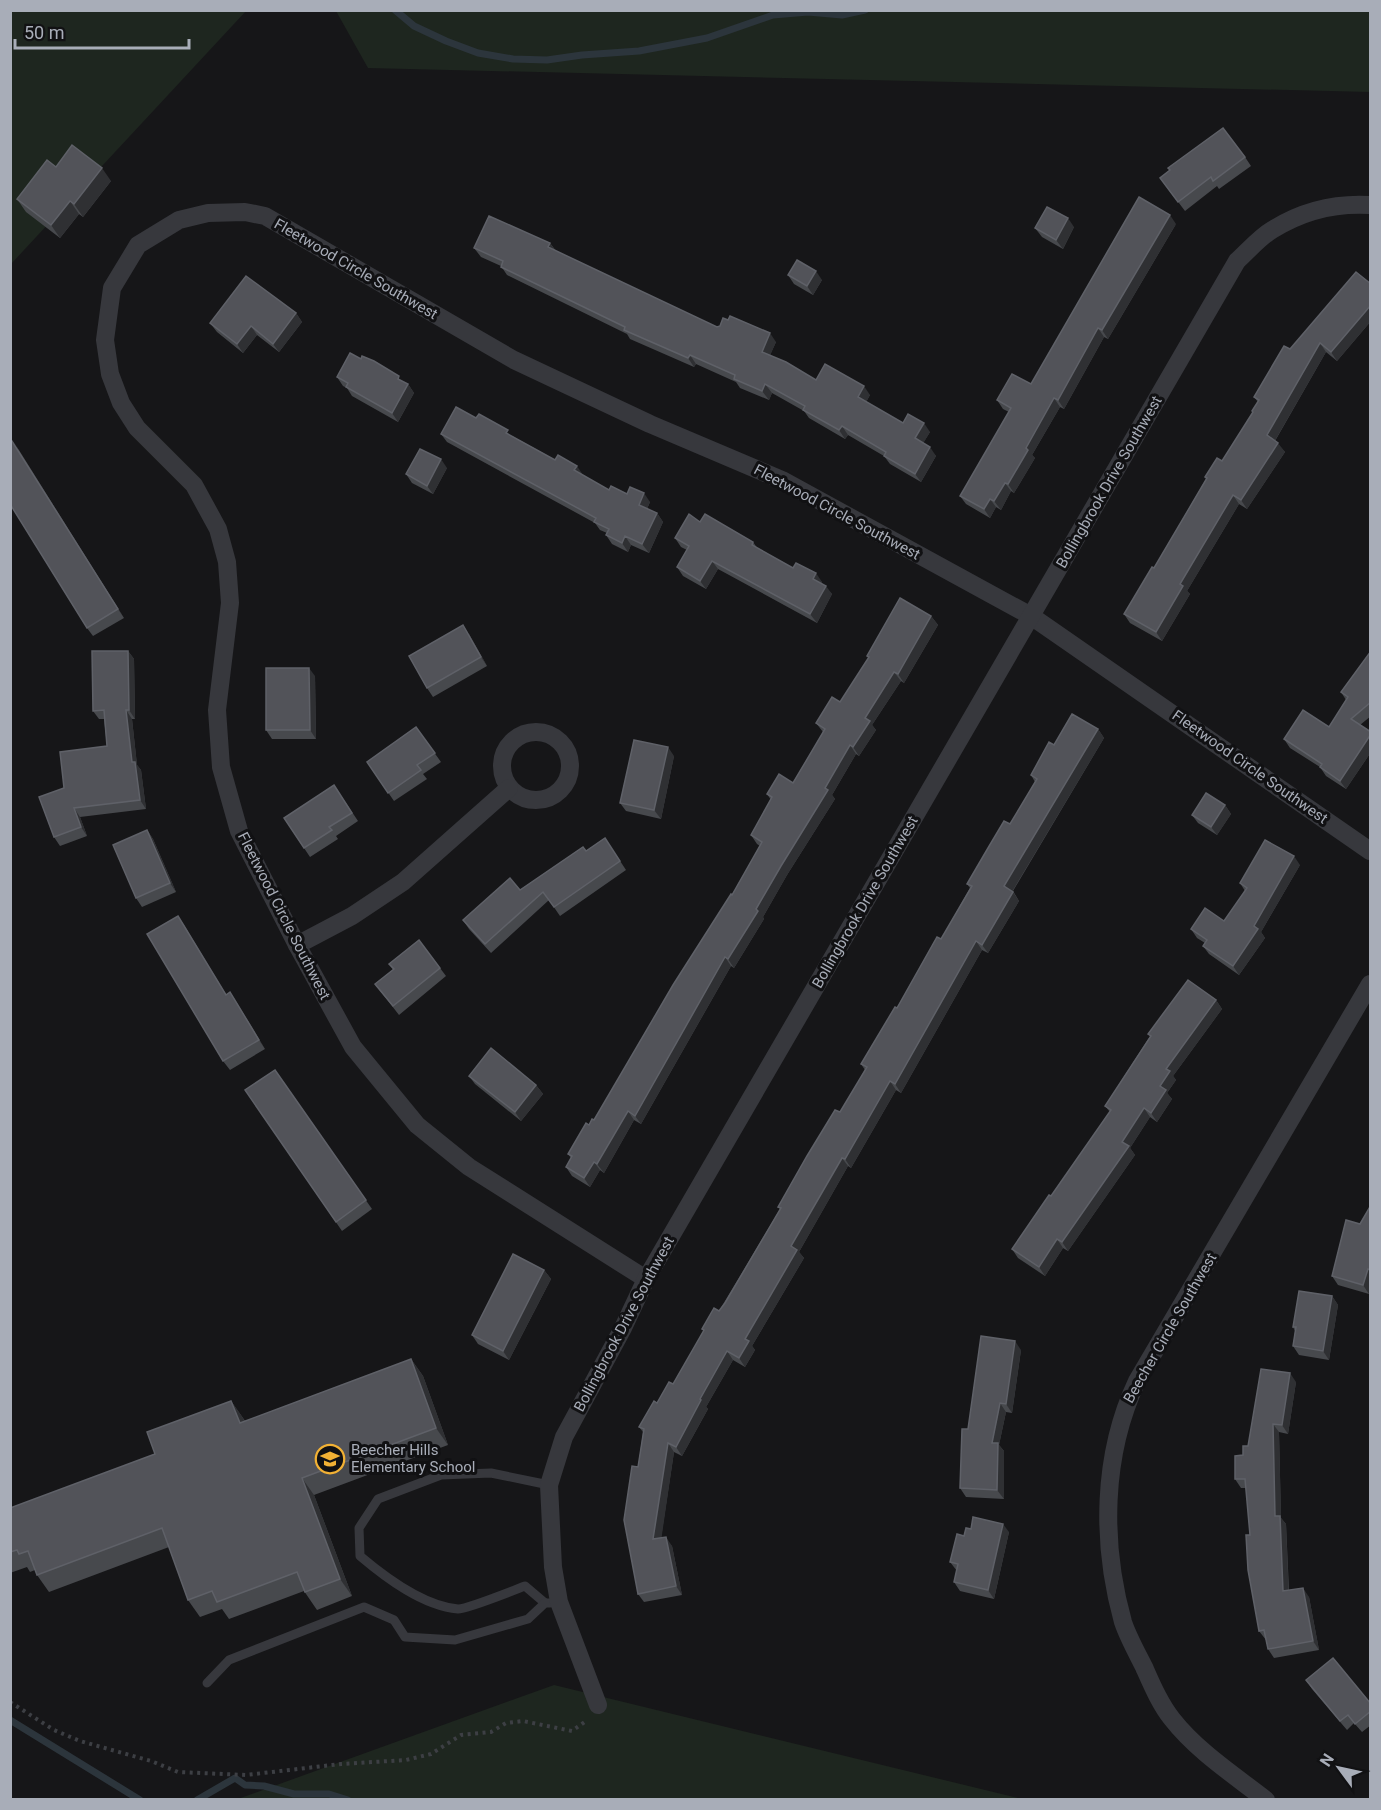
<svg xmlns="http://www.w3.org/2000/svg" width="1381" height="1810" viewBox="0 0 1381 1810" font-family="Roboto,sans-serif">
<rect width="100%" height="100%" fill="#161618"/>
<g fill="#1e261f">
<polygon points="11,11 246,11 11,264"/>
<polygon points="336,11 1370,11 1370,92 368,68"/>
<polygon points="554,1685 1022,1799 235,1800"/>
</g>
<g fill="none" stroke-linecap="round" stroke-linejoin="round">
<g stroke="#2c353c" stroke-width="7">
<polyline points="395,10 414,26 446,41 478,53 513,59 547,60 582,55 639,51 707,38 773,15 808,12 842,15 865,10"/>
<polyline points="10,1720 140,1800"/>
<polyline points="197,1800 235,1778 245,1785 264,1786 294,1794 329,1794 348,1800"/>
</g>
<polyline stroke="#3d3f44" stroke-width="4" stroke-dasharray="3 4.5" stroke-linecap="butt" points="10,1702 54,1730 80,1741 151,1761 178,1772 246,1775 341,1764 406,1760 431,1754 461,1735 491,1732 506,1723 523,1721 572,1731 586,1721"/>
<g stroke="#37383d" stroke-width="9">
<path d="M545 1603 525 1586C512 1591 467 1609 458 1609 423 1606 386 1578 360 1556L359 1528 378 1499 441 1475 491 1473 549 1485"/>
<polyline points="207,1683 229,1660 364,1607 394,1620 405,1637 455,1640 528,1619 545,1603 550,1603"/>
</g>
<g stroke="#37383d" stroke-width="18">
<circle cx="536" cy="766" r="34"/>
<polyline points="297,945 352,916 403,882 509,788"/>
<polyline points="646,1279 469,1167 417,1125 353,1047 297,945 239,831 221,767 217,710 230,603 227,562 218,529 194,485 137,428 121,403 110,374 105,340 112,288 138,245 179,220 208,213 245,212 265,216 514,360 650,424 782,480 1031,616 1370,851"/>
<path d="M598 1705 559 1602 553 1567 549 1485 564 1437 623 1328 646 1279 1237 261C1248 251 1260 237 1272 230 1302 211 1336 203 1370 205"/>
<path d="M1266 1800C1234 1775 1197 1751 1172 1719 1160 1704 1152 1685 1144 1667 1137 1653 1128 1637 1123 1622 1101 1543 1102 1455 1137 1381L1370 984"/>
</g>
</g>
<g fill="#47494d">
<polygon points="1245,157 1251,166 1219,189 1217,186 1185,211 1160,178"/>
<polygon points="56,167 111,181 83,217 79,214 60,238 26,212 17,199"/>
<polygon points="1176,224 1108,339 1104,337 1064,409 1060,407 1032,455 1035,458 1014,493 1011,491 1001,510 996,507 990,518 966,504 960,496 1009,412 1003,409 997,400 1031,384"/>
<polygon points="1074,227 1063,249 1042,237 1035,228"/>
<polygon points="550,243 556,251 717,327 776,342 770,355 816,380 870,395 866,402 903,423 930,432 923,443 936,456 921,482 890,464 884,456 848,435 845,439 809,418 804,411 772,393 769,400 740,388 736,382 696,364 694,367 630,339 627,334 507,275 501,266 481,257 474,248"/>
<polygon points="788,275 822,280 813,295 794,284"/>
<polygon points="1371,284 1371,321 1337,361 1326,352 1275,441 1285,452 1247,509 1239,504 1187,591 1190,594 1162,641 1130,623 1124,614 1154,568 1206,479 1205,477 1222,461 1253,412 1252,411 1258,402 1254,397 1290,349"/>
<polygon points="296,313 302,322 279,352 257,335 243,353 217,332 210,323"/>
<polygon points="337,377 403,382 408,384 414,393 398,422 352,396 347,388 343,386"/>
<polygon points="441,434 512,436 583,475 609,490 627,494 650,502 647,509 657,513 663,522 649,553 631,545 628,552 612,544 606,535 607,533 600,530 595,523 447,442"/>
<polygon points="17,447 124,618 93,636 87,628"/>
<polygon points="447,468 433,494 412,483 406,474"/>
<polygon points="700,522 753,542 758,549 793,568 822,582 821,583 832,594 817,623 718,569 706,589 683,576 677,567 687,550 681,547 675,538"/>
<polygon points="931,616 938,625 904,683 901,681 872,725 876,730 859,756 856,754 832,795 835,799 787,875 763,917 764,919 734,968 731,966 641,1124 634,1120 604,1173 600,1170 590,1187 572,1176 566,1167 571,1158 568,1154 589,1125 594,1120 732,895 760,846 757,844 751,835 771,800 767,794 793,783 823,732 816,723 840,702 869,659 867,656"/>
<polygon points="469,634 487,666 433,697 427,688"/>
<polygon points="128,651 134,659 135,719 132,719 137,765 141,770 146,809 80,817 87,836 60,846 54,837 64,788 107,746 104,719 99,719 93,711"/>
<polygon points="1371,651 1371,716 1360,725 1371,732 1371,752 1346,789 1326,776 1320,767 1290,748 1284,739 1329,727 1346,700 1341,692"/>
<polygon points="315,676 316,739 272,739 266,730"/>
<polygon points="416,727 441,762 423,774 427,779 394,801 367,762"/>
<polygon points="1098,729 1104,738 1013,891 1019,901 988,953 982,950 901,1093 896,1090 851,1168 848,1166 799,1252 804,1258 752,1346 755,1350 745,1367 733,1360 706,1407 708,1409 682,1456 674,1452 661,1538 672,1546 682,1595 644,1602 638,1594 638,1467 643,1432 639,1427 657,1403 673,1384 704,1331 702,1329 719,1311 780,1209 778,1207 840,1112 865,1070 861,1064 941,939 970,888 967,884 1010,824 1035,782 1031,775 1054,745"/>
<polygon points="674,756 661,819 626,811 620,803"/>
<polygon points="334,785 358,821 336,836 338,839 310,857 284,818"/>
<polygon points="1225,805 1231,814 1217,835 1198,823 1192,815"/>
<polygon points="147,830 153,839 176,892 142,907 136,898"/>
<polygon points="605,838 626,870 560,916 549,900 491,953 469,929 463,920 520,890 586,851"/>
<polygon points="1300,865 1261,932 1265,938 1239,975 1209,954 1203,946 1205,943 1197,938 1191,929 1224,921 1245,891 1240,883"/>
<polygon points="184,925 226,995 230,992 265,1049 230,1070 223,1061"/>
<polygon points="389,964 440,968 446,976 399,1015 375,984 393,970"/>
<polygon points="1216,1000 1222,1009 1173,1076 1176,1080 1167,1093 1172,1099 1157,1122 1150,1117 1130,1148 1135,1155 1068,1251 1063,1248 1045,1276 1018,1258 1012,1249 1051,1196 1110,1112 1105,1106 1150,1036 1148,1034"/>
<polygon points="275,1070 372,1209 342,1231 245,1090"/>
<polygon points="469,1076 536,1085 543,1094 521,1121 475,1084"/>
<polygon points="1371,1205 1371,1290 1369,1294 1338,1285 1332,1276"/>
<polygon points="544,1270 551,1279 509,1360 478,1344 472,1335"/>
<polygon points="1332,1296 1338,1305 1329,1360 1299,1355 1293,1346 1295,1331 1293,1327"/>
<polygon points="1021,1350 1012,1413 1006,1412 999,1445 1004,1451 1004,1499 966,1497 960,1488 968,1429"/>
<polygon points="411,1359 423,1376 448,1445 314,1495 352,1596 317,1610 304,1591 229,1619 222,1609 200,1617 188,1600 169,1547 49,1592 37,1575 35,1570 30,1572 27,1567 10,1573 10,1506 11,1508 155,1454 231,1401 243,1418 245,1421"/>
<polygon points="1296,1382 1288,1434 1279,1432 1281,1518 1286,1524 1289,1590 1309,1597 1319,1650 1274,1658 1268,1649 1266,1640 1259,1631 1246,1488 1241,1488 1235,1479 1248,1446"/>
<polygon points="1009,1532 994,1599 960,1591 954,1582 957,1571 950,1562 964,1536"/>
<polygon points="1306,1680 1371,1704 1371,1725 1362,1732 1354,1723 1347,1730 1312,1689"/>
</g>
<g fill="#2f3033">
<polygon points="102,168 111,181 83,217 74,204"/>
<polygon points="70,201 79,214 60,238 51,225"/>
<polygon points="1170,215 1176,224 1108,339 1102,330"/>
<polygon points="1068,218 1074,227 1063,249 1056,240"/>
<polygon points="550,243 556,252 548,247"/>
<polygon points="816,271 822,280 813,295 807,286"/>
<polygon points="1371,305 1371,321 1337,361 1331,352"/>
<polygon points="296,313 302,322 279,352 273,344"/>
<polygon points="251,326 257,335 243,353 237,344"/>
<polygon points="1098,328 1104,337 1064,409 1058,400"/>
<polygon points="770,333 776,342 768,360 762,352"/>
<polygon points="1320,343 1326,352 1273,444 1267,435"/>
<polygon points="690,355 696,364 694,367 688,358"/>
<polygon points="408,384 414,393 398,422 392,413"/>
<polygon points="765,384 772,393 769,400 762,391"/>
<polygon points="864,386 870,395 864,406 858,397"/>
<polygon points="1054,398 1060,407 1032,455 1035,458 1014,493 1008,484 1026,448"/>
<polygon points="924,423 930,432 921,447 915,438"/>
<polygon points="842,426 848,435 845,439 839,430"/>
<polygon points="11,438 17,447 124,618 118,609"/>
<polygon points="1278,443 1285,452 1247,509 1241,500"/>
<polygon points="930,447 936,456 921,482 915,474"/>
<polygon points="441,459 447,468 433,494 427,486"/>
<polygon points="577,466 583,475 581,479 574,470"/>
<polygon points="1005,483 1011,491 1001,510 994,501"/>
<polygon points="644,493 650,502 645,513 639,505"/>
<polygon points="1233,495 1239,504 1187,591 1190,594 1162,641 1156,632 1180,584"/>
<polygon points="990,499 996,507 990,518 984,509"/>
<polygon points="657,513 663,522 649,553 642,544"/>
<polygon points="625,536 631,545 628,552 622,543"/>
<polygon points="712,561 718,569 706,589 700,581"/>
<polygon points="816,573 822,582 819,588 813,579"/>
<polygon points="826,586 832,594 817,623 810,614"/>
<polygon points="931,616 938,625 904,683 898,674"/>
<polygon points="463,625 469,634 487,666 481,657"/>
<polygon points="128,651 134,659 135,719 129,710"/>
<polygon points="309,668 315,676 316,739 310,730"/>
<polygon points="894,672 901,681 872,725 876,730 859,756 853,747 865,718"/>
<polygon points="126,710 132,719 137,765 141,770 146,809 140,800 132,762"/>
<polygon points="1098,729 1104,738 1010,895 1004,886"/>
<polygon points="1371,734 1371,752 1346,789 1340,781"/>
<polygon points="850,745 856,754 832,795 835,799 787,875 763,917 764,919 734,968 728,959 825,788"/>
<polygon points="668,747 674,756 661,819 654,810"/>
<polygon points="1225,805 1231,814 1217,835 1211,827"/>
<polygon points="74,808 80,817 87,836 81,827"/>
<polygon points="147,830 153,839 176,892 170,883"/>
<polygon points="1294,856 1300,865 1261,932 1265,938 1239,975 1233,966 1254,926"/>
<polygon points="1013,892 1019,901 988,953 982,945"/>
<polygon points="178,916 184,925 232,1004 226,995"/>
<polygon points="976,941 982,950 901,1093 895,1084"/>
<polygon points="725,957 731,966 641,1124 635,1116"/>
<polygon points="230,992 236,1001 265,1049 259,1040"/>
<polygon points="1216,1000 1222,1009 1173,1076 1176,1080 1167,1093 1172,1099 1157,1122 1151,1113 1166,1069"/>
<polygon points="890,1081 896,1090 851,1168 845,1159"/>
<polygon points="536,1085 543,1094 521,1121 515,1112"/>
<polygon points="1144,1108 1150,1117 1130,1148 1135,1155 1068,1251 1062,1242 1122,1142"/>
<polygon points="628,1111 634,1120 604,1173 597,1164"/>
<polygon points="842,1158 848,1166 799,1252 804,1258 752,1346 755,1350 745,1367 739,1358 745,1339 791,1246"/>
<polygon points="594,1162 600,1170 590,1187 584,1178"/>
<polygon points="1057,1239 1063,1248 1045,1276 1039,1267"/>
<polygon points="1368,1269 1371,1273 1371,1290 1369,1294 1363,1285"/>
<polygon points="544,1270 551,1279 509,1360 503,1351"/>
<polygon points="1332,1296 1338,1305 1329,1360 1323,1351"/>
<polygon points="1015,1341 1021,1350 1012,1413 1006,1404"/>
<polygon points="727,1351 733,1360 706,1407 708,1409 682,1456 676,1447 700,1399"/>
<polygon points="411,1359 423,1376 448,1445 436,1428"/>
<polygon points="1290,1373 1296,1382 1288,1434 1282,1425"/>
<polygon points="231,1401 243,1418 252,1440 240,1423"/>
<polygon points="1000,1403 1006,1412 999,1445 1004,1451 1004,1499 997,1490 992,1443"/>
<polygon points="1273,1424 1279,1432 1281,1518 1286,1524 1289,1600 1283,1591 1275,1516"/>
<polygon points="668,1443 674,1452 660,1548 653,1539"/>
<polygon points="302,1478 314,1495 352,1596 340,1579"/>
<polygon points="1003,1524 1009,1532 994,1599 988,1590"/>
<polygon points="666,1537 672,1546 682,1595 676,1586"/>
<polygon points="1303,1588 1309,1597 1319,1650 1313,1641"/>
</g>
<g fill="#525359" stroke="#5f6168" stroke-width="1.5">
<polygon points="1223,128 1245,157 1213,181 1211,177 1178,202 1160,178 1170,170 1168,168"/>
<polygon points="72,145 102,168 74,204 70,201 51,225 17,199 47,160 56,167"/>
<polygon points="1139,197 1170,215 1102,330 1098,328 1058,400 1054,398 1026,448 1028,450 1008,484 1005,483 994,501 990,499 984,509 960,496 1011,408 997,400 1012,374 1031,384"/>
<polygon points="1047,207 1068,218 1056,240 1035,228"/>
<polygon points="489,216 550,243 548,247 717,327 720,326 723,318 728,320 730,316 770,333 762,352 786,362 816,380 825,364 864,386 858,397 903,423 908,414 924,423 915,438 930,447 915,474 884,456 886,452 842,426 839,430 803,410 805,406 765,384 762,391 734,379 735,375 690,355 688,358 624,330 625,327 501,267 503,261 474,248"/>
<polygon points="797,260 816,271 807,286 788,275"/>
<polygon points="1356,272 1371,284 1371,305 1331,352 1320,343 1267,435 1278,443 1241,500 1233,495 1180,584 1183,586 1156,632 1124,614 1152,567 1154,568 1207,478 1205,477 1217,458 1222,461 1253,412 1252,411 1259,400 1254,397 1284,346 1290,349"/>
<polygon points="246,276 296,313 273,344 251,326 237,344 210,323"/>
<polygon points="350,353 361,359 362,356 374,361 399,376 398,379 408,384 392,413 346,387 348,383 337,377"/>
<polygon points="456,407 476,418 479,414 508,430 506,433 555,460 558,455 577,466 574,470 609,490 611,486 627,494 630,487 644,493 639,505 657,513 642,544 625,536 622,543 606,535 609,529 594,522 596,518 441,434"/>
<polygon points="10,438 118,609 87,628 10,504"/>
<polygon points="420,449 441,459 427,486 406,474"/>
<polygon points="689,514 700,522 705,514 753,542 752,545 793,568 796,563 816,573 813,579 826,586 810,614 712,561 700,581 677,567 689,546 675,538"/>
<polygon points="900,598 931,616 898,674 894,672 865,718 870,721 853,747 850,745 825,788 828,790 781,866 756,909 758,911 728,959 725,957 635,1116 628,1111 597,1164 594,1162 584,1178 566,1167 572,1156 568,1154 586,1123 589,1125 592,1119 594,1120 673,985 731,894 732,895 762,842 751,835 772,797 767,794 779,774 793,783 825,729 816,723 832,697 840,702 869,657 867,656"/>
<polygon points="463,625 481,657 427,688 409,656"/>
<polygon points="92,651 128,651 129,710 126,710 132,762 135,762 140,800 74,808 81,827 54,837 39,797 64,788 60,752 107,746 104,710 93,711"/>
<polygon points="1371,651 1371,702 1351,719 1371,732 1371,734 1340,781 1320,767 1322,764 1284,739 1303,710 1329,727 1348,697 1341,692"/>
<polygon points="266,668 309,668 310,730 266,730"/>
<polygon points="1072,714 1098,729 1004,886 1013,892 982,945 976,941 895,1084 890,1081 845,1159 842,1158 791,1246 797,1250 745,1339 749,1341 739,1358 727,1351 700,1399 701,1400 676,1447 668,1443 653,1539 666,1537 676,1586 638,1594 624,1520 632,1466 638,1467 644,1429 639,1427 654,1401 657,1403 669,1382 673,1384 704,1330 702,1329 714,1308 719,1311 725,1303 781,1208 778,1207 807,1156 835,1110 840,1112 867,1067 861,1064 895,1007 897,1008 937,937 941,939 972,886 967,884 988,848 1004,821 1010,824 1037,779 1031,775 1049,742 1054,745"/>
<polygon points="416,727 435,753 417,765 421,770 388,793 367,762"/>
<polygon points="634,740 668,747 654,810 620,803"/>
<polygon points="334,785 352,813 329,827 332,830 304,848 284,818"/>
<polygon points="1206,793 1225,805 1211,827 1192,815"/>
<polygon points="147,830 170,883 136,898 113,845"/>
<polygon points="605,838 620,861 554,907 543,892 485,944 463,920 510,878 520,890 583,847 586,851"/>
<polygon points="1265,840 1294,856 1254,926 1258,929 1233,966 1203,946 1207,940 1191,929 1205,908 1224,921 1247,888 1240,883"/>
<polygon points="178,916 226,995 230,992 259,1040 223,1061 147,934"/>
<polygon points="419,940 440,968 393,1006 375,984 394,969 389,964"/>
<polygon points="1188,980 1216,1000 1166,1069 1170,1071 1160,1086 1166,1090 1151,1113 1144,1108 1122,1142 1129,1146 1062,1242 1057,1239 1039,1267 1012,1249 1049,1195 1051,1196 1111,1110 1105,1106 1151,1036 1148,1034"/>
<polygon points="491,1048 536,1085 515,1112 469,1076"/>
<polygon points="275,1070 366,1200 336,1222 245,1090"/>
<polygon points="1371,1205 1371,1270 1368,1269 1363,1285 1332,1276 1346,1220 1360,1224"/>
<polygon points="513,1254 544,1270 503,1351 472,1335"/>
<polygon points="1299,1291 1332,1296 1323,1351 1293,1346 1296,1327 1293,1327"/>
<polygon points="981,1336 1015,1341 1006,1404 1000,1403 992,1443 998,1443 997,1490 960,1488 962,1429 968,1429"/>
<polygon points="411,1359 436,1428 302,1478 340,1579 305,1592 297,1572 217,1602 212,1591 188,1600 162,1528 37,1575 28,1551 19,1554 17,1550 10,1552 10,1508 155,1454 147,1432 231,1401 240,1423"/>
<polygon points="1261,1369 1290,1373 1282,1425 1273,1424 1275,1516 1280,1516 1283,1591 1303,1588 1313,1641 1268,1649 1264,1630 1259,1631 1248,1570 1246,1535 1250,1535 1245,1479 1235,1479 1235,1456 1243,1455 1243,1446 1248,1446"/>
<polygon points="973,1517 1003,1524 988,1590 954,1582 958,1564 950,1562 957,1534 964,1536 966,1528 971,1529"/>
<polygon points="1333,1658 1371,1704 1371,1711 1355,1724 1348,1715 1340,1721 1306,1680"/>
</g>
<defs>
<g id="school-ring" transform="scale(1.5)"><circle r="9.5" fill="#111113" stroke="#f2b134" stroke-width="1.5"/><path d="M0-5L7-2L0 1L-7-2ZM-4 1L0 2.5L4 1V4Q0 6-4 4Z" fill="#f2b134"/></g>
</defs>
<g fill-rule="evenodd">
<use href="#school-ring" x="330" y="1459"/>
</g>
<g text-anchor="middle" stroke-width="6" stroke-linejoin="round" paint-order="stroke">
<g font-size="15" fill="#a8adb8" stroke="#111113">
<text transform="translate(356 269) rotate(30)" y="5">Fleetwood Circle Southwest</text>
<text transform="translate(1109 482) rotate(-60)" y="5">Bollingbrook Drive Southwest</text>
<text transform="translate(837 512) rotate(28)" y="5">Fleetwood Circle Southwest</text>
<text transform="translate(1250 767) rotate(35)" y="5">Fleetwood Circle Southwest</text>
<text transform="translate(865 902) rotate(-60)" y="5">Bollingbrook Drive Southwest</text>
<text transform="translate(284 916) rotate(63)" y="5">Fleetwood Circle Southwest</text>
<text transform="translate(624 1324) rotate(-62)" y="5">Bollingbrook Drive Southwest</text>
<text transform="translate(1170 1328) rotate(-60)" y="5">Beecher Circle Southwest</text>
</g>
<g font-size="15" fill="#a8adb8" stroke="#111113" text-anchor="start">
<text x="351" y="1455">Beecher Hills<tspan x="351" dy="17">Elementary School</tspan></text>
</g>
</g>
<rect width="1381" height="1810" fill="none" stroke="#a8adb8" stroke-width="24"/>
<g transform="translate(1339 1768) rotate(303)" stroke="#111113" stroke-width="4.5" paint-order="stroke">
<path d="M0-4.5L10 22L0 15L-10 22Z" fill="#a8adb8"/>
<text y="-9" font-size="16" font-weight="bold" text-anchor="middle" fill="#a8adb8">N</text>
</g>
<path d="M15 39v9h174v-9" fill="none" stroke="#a8adb8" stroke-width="3"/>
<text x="24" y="39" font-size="18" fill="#a8adb8" stroke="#111113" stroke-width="4.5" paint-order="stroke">50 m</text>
</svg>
